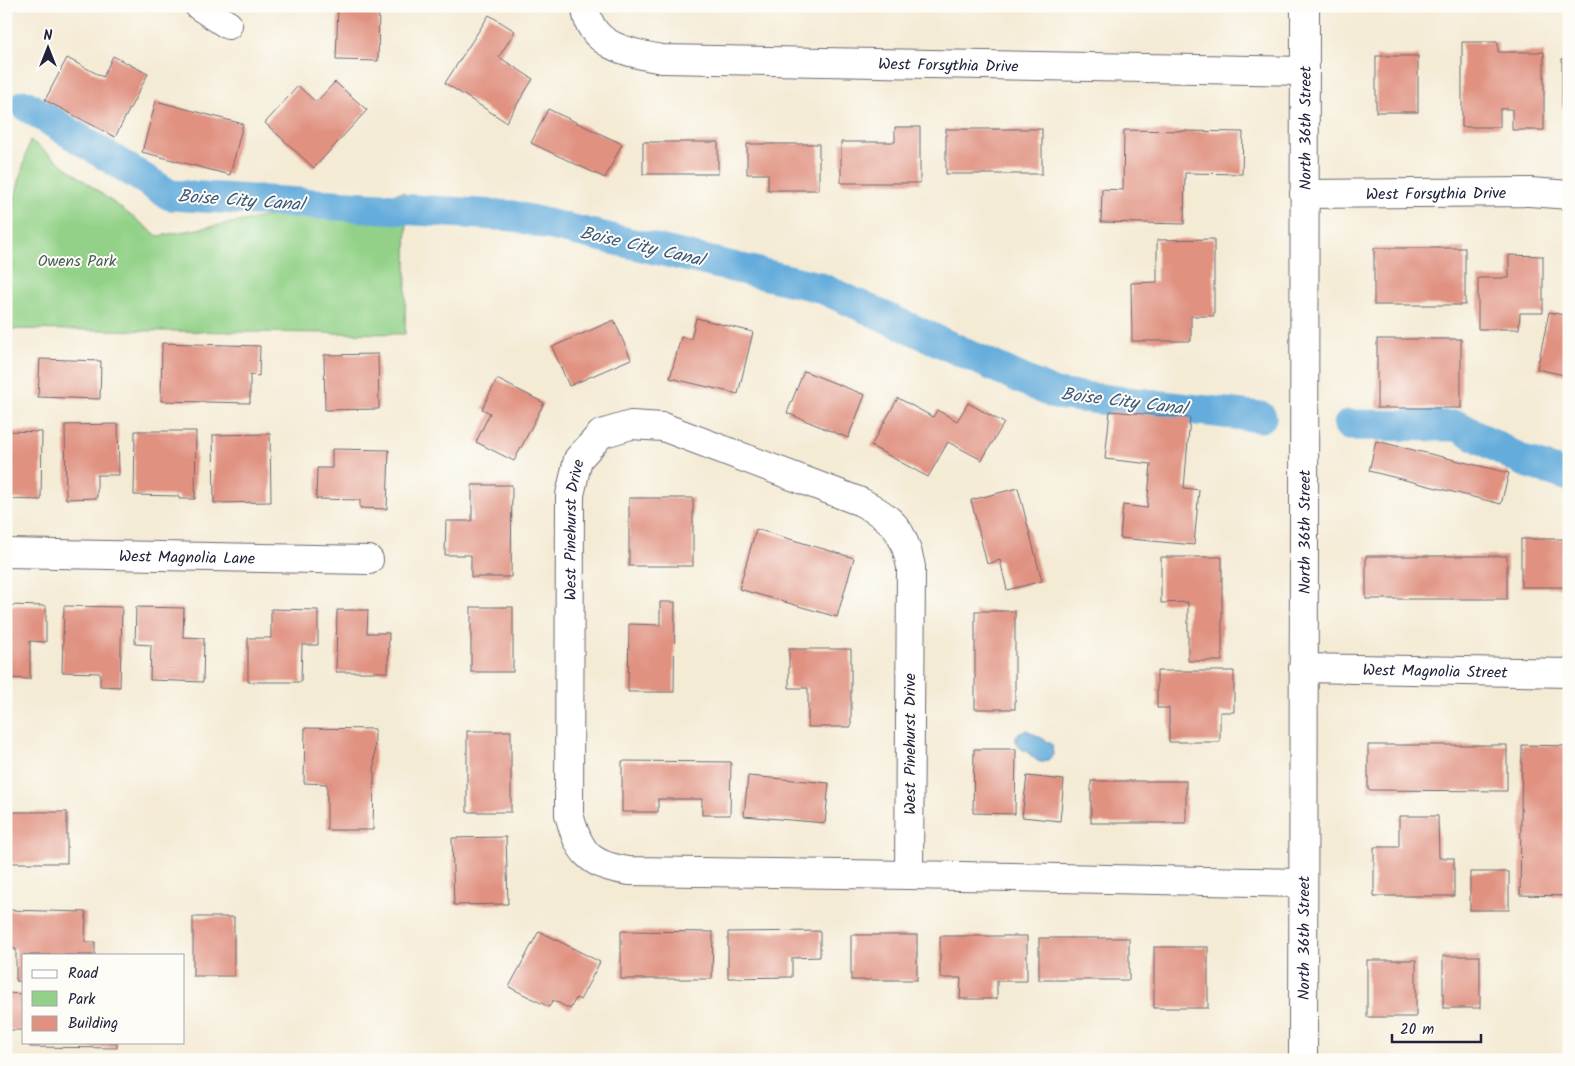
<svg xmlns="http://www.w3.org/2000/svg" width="1575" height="1066" viewBox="0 0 1575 1066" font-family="Kalam,sans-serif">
<rect width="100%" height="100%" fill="#fdfcf7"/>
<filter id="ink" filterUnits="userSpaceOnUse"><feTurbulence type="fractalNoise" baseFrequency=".02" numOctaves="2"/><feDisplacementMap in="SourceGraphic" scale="10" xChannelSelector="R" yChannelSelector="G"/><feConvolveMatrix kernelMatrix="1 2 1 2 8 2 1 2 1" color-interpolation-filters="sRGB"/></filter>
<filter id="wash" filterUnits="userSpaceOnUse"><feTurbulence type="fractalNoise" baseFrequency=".0096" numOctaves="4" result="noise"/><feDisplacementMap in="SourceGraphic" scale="20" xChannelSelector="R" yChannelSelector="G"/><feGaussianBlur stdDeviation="1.12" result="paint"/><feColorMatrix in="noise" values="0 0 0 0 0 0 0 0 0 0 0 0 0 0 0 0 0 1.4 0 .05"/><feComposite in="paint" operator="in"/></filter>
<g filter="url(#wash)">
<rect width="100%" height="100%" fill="#f4ebd5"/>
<polygon fill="#92d187" stroke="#5a7a61" points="30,140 158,236 404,192 407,209 405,334 6,329 6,231"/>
<path fill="#63acdb" stroke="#42678b" d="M1027 730 1052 744 1053 755C1038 773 1034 752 1019 748L1016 743V735Z"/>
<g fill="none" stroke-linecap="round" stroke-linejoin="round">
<g stroke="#63acdb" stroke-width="31">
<polyline points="25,105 170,195 513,216 819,287 1055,394 1261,417"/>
<polyline points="1349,425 1458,426 1523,461 1569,476"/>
</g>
</g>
<g id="blocks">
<g fill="#e09180">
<polygon points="338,6 379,6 378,61 336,60"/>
<polygon points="489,15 515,31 499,57 533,79 506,122 445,83"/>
<polygon points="1462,42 1498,42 1498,52 1544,52 1544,130 1512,130 1512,109 1500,109 1500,127 1462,127"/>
<polygon points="113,56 148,74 115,137 45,100 67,58 103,77"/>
<rect x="1376" y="56" width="42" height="56"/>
<rect x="1562" y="59" width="7" height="49"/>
<polygon points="335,82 367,110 314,168 265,123 298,86 316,102"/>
<polygon points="156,101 243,124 230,175 142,152"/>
<polygon points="548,109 622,144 605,178 531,143"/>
<polygon points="895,127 920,127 920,183 841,183 841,142 895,142"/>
<rect x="946" y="129" width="96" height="45"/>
<polygon points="1124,130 1243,132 1242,174 1185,173 1184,224 1101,222 1102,189 1123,190"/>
<rect x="643" y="142" width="75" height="32"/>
<polygon points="747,144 819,144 819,190 768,190 768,174 747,174"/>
<polygon points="1214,239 1214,316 1191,316 1191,341 1132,341 1131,283 1157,282 1157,240"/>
<rect x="1374" y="248" width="91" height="57"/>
<polygon points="1509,255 1543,256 1543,313 1520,313 1519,329 1478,329 1478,278 1509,278"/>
<polygon points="1549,312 1569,316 1569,376 1537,369"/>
<polygon points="696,318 753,332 738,394 670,378 681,337 691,339"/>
<polygon points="614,320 631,359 569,386 552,347"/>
<rect x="1377" y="339" width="84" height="69"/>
<polygon points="162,343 260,346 259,376 250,375 250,403 161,401"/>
<polygon points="378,354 379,409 325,410 324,355"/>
<polygon points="40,359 101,361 100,399 38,397"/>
<polygon points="804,371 865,395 848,438 787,413"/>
<polygon points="497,379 544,403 514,461 476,442 490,413 482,409"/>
<polygon points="898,398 933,417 937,410 957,421 968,403 1004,423 982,460 948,442 928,477 871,446"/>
<polygon points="1110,411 1190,418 1184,488 1199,490 1194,545 1120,538 1123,505 1147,508 1151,464 1105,459"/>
<polygon points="118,424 119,475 97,475 97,498 66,499 65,425"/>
<polygon points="6,431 42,432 41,500 6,499"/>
<polygon points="135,431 196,431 195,499 179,499 179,496 134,495"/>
<polygon points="270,434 271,502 214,503 213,435"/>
<polygon points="1376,441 1509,473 1501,504 1369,471"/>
<polygon points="332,449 389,450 387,509 360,508 360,500 316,499 317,468 332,468"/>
<polygon points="472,485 512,485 511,577 471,577 471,555 445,555 446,521 472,521"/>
<polygon points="1018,488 1042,581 1007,590 1000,560 987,564 971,500"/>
<rect x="629" y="498" width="64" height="68"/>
<polygon points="756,529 854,558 837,617 739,589"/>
<rect x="1521" y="539" width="48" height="48"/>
<rect x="1366" y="556" width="141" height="43"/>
<polygon points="1161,557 1222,557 1222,661 1188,661 1188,602 1161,603"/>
<polygon points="660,602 675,602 674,692 628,692 629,624 660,625"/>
<polygon points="6,605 46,606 46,642 30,641 30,679 6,678"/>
<polygon points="64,606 122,607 120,687 100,686 100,673 62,672"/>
<polygon points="136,607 184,608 183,637 204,638 203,682 150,680 151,645 135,644"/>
<rect x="471" y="607" width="42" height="65"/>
<polygon points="271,609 318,610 318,645 302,645 301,682 248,682 248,638 271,638"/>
<polygon points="337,610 368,610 367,633 389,633 388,672 336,672"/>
<rect x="975" y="611" width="40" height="98"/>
<polygon points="789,649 851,649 851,727 808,727 808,688 789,688"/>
<polygon points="1157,671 1234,671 1234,712 1220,712 1220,742 1169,742 1169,708 1157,708"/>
<polygon points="305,728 375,729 373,830 327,830 327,784 304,783"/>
<rect x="467" y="731" width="44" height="81"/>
<polygon points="1368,745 1507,745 1507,791 1368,790"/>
<polygon points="1522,745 1569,746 1569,896 1520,895"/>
<polygon points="974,749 1016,749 1015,814 973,813"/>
<polygon points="622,761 731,762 730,815 702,815 702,799 658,799 658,812 622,812"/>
<polygon points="748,776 829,783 825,823 744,816"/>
<polygon points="1027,776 1064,780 1060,821 1022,817"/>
<rect x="1091" y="781" width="95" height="42"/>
<rect x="6" y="812" width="61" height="51"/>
<polygon points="1399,816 1438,816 1439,858 1454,858 1454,896 1374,896 1374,847 1399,847"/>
<polygon points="506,837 508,904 454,905 452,838"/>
<rect x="1470" y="872" width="39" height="38"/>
<polygon points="6,910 86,912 85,942 95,942 95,955 24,955 24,982 16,981 16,949 6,949"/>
<rect x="193" y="917" width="41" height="59"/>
<polygon points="539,931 600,962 580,1000 576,998 570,1009 553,1000 549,1007 509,987"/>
<polygon points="621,931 713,932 712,979 621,979"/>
<polygon points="820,931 820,957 792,958 792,977 728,978 728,932"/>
<rect x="851" y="935" width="66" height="45"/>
<polygon points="940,936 1027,936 1027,981 997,981 997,999 960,999 961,978 940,978"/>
<rect x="1039" y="938" width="90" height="42"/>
<rect x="1154" y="947" width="54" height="61"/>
<rect x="1443" y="956" width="37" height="52"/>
<rect x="1367" y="960" width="49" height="57"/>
<polygon points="6,993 24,994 24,1030 6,1030"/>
<polygon points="30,1042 117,1042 117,1048 30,1047"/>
</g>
</g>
</g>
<g filter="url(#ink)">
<use href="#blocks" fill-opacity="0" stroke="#6c6871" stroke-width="1"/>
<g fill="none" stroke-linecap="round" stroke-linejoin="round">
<g stroke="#6c6871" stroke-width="30">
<g id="minor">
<polyline points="199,6 228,25"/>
<path id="s1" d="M586 6C587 46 630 53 662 59L1305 71"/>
<path id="s2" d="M1304 194 1530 192 1569 195"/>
<path id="s3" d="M6 553 369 560"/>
<path id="s4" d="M1303 668 1569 673"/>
<path id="s5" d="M909 875 629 871C589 865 579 853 569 814L570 495 578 459 601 434 631 425 663 427 861 502C894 519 904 531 911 567L909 875 1303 883"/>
<path id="s6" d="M1303 1060 1305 6"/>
</g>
</g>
<use href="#minor" stroke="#fff" stroke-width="28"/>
</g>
</g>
<g text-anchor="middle" stroke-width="4" stroke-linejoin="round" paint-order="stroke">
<g font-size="16" fill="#22223b" stroke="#fdfcf7">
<text dy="6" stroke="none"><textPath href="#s1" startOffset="388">West Forsythia Drive</textPath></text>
<text dy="6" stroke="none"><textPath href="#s6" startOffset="932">North 36th Street</textPath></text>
<text dy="6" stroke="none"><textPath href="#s2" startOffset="132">West Forsythia Drive</textPath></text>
<text dy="6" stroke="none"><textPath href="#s5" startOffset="655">West Pinehurst Drive</textPath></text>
<text dy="6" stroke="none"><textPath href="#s6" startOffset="528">North 36th Street</textPath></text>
<text dy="6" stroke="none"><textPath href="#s3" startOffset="181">West Magnolia Lane</textPath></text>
<text dy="6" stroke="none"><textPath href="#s4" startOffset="132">West Magnolia Street</textPath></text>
<text transform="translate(909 744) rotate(-90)" y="6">West Pinehurst Drive</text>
<text dy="6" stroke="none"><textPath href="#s6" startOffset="122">North 36th Street</textPath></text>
</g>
<g font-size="16" fill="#495f56" stroke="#fdfcf7">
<text x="77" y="266">Owens Park</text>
</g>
<g font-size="18" font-style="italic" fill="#3c597b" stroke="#fdfcf7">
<text transform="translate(241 200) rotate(4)" y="6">Boise City Canal</text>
<text transform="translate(642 246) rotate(13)" y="6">Boise City Canal</text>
<text transform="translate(1124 401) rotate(7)" y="6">Boise City Canal</text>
</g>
</g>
<rect width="1575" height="1066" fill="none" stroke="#fdfcf7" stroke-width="25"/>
<rect x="22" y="954" width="162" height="90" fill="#fdfcf7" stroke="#a5a5ac"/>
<rect x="32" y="970" width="25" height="8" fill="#ffffff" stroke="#a5a5ac"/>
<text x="68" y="978" font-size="15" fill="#22223b">Road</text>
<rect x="32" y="991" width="25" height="15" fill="#92d187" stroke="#a5a5ac"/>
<text x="68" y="1004" font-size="15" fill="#22223b">Park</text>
<rect x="32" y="1016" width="25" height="15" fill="#e09180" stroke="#a5a5ac"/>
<text x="68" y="1028" font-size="15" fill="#22223b">Building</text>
<g transform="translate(48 48)" stroke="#fdfcf7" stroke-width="4" paint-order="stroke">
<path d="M0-4L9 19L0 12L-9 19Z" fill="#22223b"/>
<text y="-8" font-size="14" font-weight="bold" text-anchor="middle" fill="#22223b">N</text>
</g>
<path d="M1392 1034v8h89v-8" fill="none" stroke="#22223b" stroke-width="2.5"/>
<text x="1400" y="1034" font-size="15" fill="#22223b" stroke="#fdfcf7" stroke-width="4" paint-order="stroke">20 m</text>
</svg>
